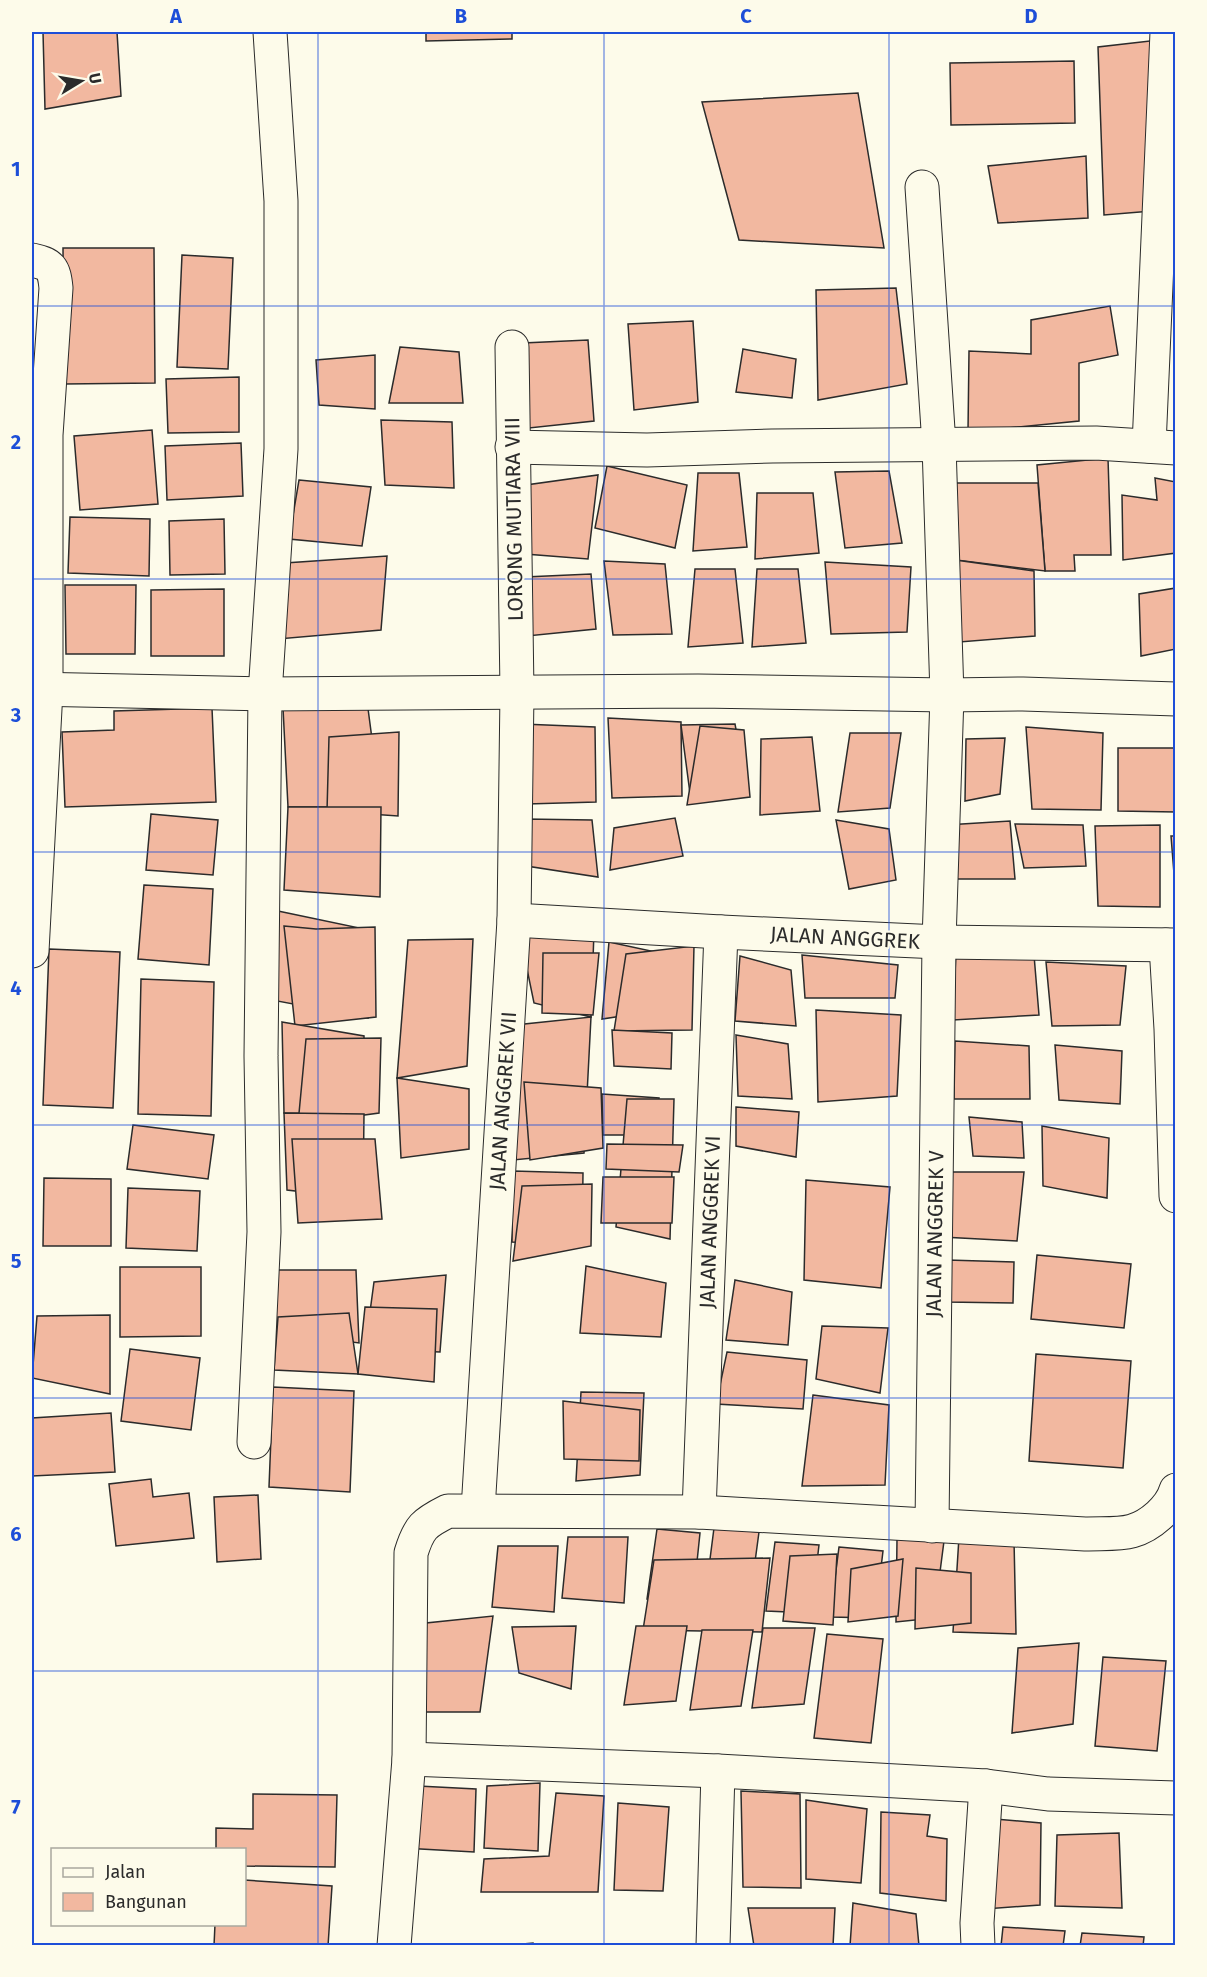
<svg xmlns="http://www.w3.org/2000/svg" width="1207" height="1977" viewBox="0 0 1207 1977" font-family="'Fira Sans',sans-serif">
<rect width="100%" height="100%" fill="#fdfbea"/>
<g fill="#f2b8a0" stroke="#2b2b2b" stroke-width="1.5">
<polygon points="43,32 117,32 121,96 45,109"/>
<polygon points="426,32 512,32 512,39 426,41"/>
<polygon points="1176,38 1176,209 1104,215 1098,47"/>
<polygon points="1074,61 1075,123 951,125 950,63"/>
<polygon points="858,93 884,248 739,240 702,102"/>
<polygon points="1086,156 1088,218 998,223 988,166"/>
<polygon points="63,248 154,248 155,383 64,384"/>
<polygon points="182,255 233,258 228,369 177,367"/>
<polygon points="896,288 907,384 818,400 816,290"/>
<polygon points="1110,306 1118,355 1079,363 1079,421 968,432 969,351 1031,354 1031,320"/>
<polygon points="693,321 698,402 634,410 628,324"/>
<polygon points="588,340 594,421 529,428 523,343"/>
<polygon points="400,347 459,352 463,403 389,403"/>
<polygon points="743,349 796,359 792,398 736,392"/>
<polygon points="375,355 375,409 319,405 316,360"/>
<polygon points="239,377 239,432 168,433 166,379"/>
<polygon points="381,420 452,422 454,488 385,485"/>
<polygon points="152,430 158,504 80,510 74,436"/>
<polygon points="241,443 243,496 167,500 165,446"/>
<polygon points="1108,458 1111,555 1074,555 1075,571 1045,571 1037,465"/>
<polygon points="607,466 687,485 675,548 595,528"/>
<polygon points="889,471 902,543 845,548 835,472"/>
<polygon points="698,473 739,473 747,547 693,551"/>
<polygon points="598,475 588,559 525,554 526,485"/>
<polygon points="1155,478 1176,482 1176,553 1123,560 1122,495 1157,500"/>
<polygon points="299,480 371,487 362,546 289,539"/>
<polygon points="955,483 1038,483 1045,571 948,559"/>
<polygon points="757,493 813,493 819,553 755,559"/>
<polygon points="70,517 150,519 149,576 68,573"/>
<polygon points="224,519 225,574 170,575 169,521"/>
<polygon points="387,556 381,630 278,639 285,563"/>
<polygon points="948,559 1034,571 1035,636 947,643"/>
<polygon points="604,561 665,564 672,634 613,635"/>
<polygon points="825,562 911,567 907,632 831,634"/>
<polygon points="695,569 735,569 743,643 688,647"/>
<polygon points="757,569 798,569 806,643 752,647"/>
<polygon points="591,574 596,629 527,636 525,577"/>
<polygon points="65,585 136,585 135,654 66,654"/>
<polygon points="1176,588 1176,649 1141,656 1139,594"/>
<polygon points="224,589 224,656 151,656 151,590"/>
<polygon points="367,701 381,807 288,807 283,708"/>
<polygon points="212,708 216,802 65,807 62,732 114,730 114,711"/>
<polygon points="608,718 681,722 682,796 612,798"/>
<polygon points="522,724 595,727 596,802 527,804"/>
<polygon points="735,724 748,796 691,801 681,725"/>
<polygon points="700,726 744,730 750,797 687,805"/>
<polygon points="1026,727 1103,733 1101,810 1032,809"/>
<polygon points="399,732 398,816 327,811 329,737"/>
<polygon points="850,733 901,733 890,808 838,812"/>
<polygon points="812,737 820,811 760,815 761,739"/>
<polygon points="1005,738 1000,794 965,801 966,739"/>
<polygon points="1118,748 1176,748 1176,812 1118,811"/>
<polygon points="288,807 381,807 380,897 284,890"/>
<polygon points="151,814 218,820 213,875 146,870"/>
<polygon points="675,818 683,856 610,870 614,828"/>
<polygon points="524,819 592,820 598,877 520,865"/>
<polygon points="836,820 889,829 896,880 849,889"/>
<polygon points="1010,821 1015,879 950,879 946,825"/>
<polygon points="1015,824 1083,825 1086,866 1024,868"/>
<polygon points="1160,825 1160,907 1098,906 1095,826"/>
<polygon points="1171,836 1176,836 1176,899"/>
<polygon points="144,885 213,889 209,965 138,959"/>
<polygon points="278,911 369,930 368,1018 277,1001"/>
<polygon points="284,926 316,929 375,927 376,1017 295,1026"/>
<polygon points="594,931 591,1017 534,1003 520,935"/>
<polygon points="473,939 467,1066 397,1078 408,940"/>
<polygon points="609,942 679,957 682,1007 602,1019"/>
<polygon points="694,946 692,1030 614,1031 626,954"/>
<polygon points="49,949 120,952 113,1108 43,1105"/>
<polygon points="956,951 1034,955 1039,1015 953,1020"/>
<polygon points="543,953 599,953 593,1015 542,1013"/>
<polygon points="802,955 898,965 895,998 805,998"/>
<polygon points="740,956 791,970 796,1026 735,1021"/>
<polygon points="1046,962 1126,966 1120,1025 1052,1026"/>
<polygon points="141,979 214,982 211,1116 138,1114"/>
<polygon points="816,1010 901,1015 897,1096 818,1102"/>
<polygon points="591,1017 584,1153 513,1160 515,1025"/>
<polygon points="282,1022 364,1036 364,1114 284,1113"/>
<polygon points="612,1030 672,1033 671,1069 614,1066"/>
<polygon points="736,1035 788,1044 792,1099 738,1096"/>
<polygon points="381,1038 379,1113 298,1124 306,1039"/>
<polygon points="955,1041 1029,1046 1030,1099 954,1099"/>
<polygon points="1055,1045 1122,1051 1120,1104 1059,1100"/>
<polygon points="397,1078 469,1089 469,1149 401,1158"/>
<polygon points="524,1082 601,1088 603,1148 530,1160"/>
<polygon points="602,1094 659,1098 656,1135 603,1135"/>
<polygon points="627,1099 674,1099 670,1239 616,1227"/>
<polygon points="736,1107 799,1112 796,1157 736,1146"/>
<polygon points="284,1113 364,1114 363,1199 287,1190"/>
<polygon points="969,1117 1022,1122 1024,1158 973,1156"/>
<polygon points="133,1125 214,1135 208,1179 127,1169"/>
<polygon points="1042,1126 1109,1138 1107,1198 1043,1186"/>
<polygon points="292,1139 375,1139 382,1219 298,1223"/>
<polygon points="607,1144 683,1145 679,1172 606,1169"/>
<polygon points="513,1171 583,1173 582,1245 512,1242"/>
<polygon points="942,1172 1024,1172 1017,1241 942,1237"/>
<polygon points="603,1177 674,1177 672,1223 601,1223"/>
<polygon points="44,1178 111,1179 111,1246 43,1246"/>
<polygon points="806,1180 890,1187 881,1288 804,1280"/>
<polygon points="592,1184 591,1246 513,1261 522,1186"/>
<polygon points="128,1188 200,1191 197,1251 126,1248"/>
<polygon points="1037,1255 1131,1264 1124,1328 1031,1319"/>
<polygon points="947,1260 1014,1262 1013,1303 946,1302"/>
<polygon points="586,1266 666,1283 661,1337 580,1333"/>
<polygon points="120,1267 201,1267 201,1336 120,1337"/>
<polygon points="273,1270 356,1270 359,1343 272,1331"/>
<polygon points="446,1275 440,1352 365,1349 374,1282"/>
<polygon points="735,1280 792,1292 788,1345 726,1340"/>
<polygon points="365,1307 437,1309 434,1382 358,1374"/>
<polygon points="349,1313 358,1374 274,1370 278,1317"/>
<polygon points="110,1315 110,1394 32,1378 37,1316"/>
<polygon points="822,1326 888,1328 880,1393 816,1379"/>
<polygon points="130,1349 200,1358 191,1430 121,1421"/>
<polygon points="727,1352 807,1360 803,1409 716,1404"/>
<polygon points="1036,1354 1131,1361 1123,1468 1029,1461"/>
<polygon points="273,1387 354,1391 350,1492 269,1487"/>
<polygon points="581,1392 644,1393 640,1475 576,1481"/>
<polygon points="813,1395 889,1405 885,1485 802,1486"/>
<polygon points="563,1401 640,1410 639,1461 564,1459"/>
<polygon points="111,1413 115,1472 32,1476 32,1418"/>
<polygon points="151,1479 153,1497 189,1493 194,1538 116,1546 109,1484"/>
<polygon points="258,1495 261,1559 217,1562 214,1497"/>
<polygon points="714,1528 759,1532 750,1599 705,1598"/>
<polygon points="657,1529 700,1533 693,1600 647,1599"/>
<polygon points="568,1537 628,1537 624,1603 562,1598"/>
<polygon points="959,1537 1014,1540 1016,1634 953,1632"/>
<polygon points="897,1539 944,1541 934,1618 896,1622"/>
<polygon points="775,1542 819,1545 811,1613 766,1611"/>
<polygon points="498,1546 558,1546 554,1612 492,1607"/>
<polygon points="839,1547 883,1551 875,1618 830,1617"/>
<polygon points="837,1554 833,1625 783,1621 790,1556"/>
<polygon points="770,1558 762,1632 643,1630 654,1560"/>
<polygon points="903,1559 898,1616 848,1622 851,1569"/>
<polygon points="916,1568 971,1573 971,1623 915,1629"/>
<polygon points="493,1616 480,1712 417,1712 426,1623"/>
<polygon points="576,1626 571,1689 519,1673 512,1627"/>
<polygon points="636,1626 687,1626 676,1701 624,1705"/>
<polygon points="763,1628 815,1628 804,1704 752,1708"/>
<polygon points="702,1630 753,1630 741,1706 690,1710"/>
<polygon points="827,1634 883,1639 871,1743 814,1738"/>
<polygon points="1079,1643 1073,1724 1012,1733 1018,1648"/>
<polygon points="1103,1657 1166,1661 1157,1751 1095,1746"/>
<polygon points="540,1783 538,1851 484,1848 487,1786"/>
<polygon points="418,1786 476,1789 474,1852 403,1848"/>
<polygon points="741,1791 800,1794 801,1888 743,1887"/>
<polygon points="556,1793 604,1796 598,1892 481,1892 484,1859 549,1856"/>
<polygon points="253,1794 337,1795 335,1867 244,1866 244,1850 216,1850 216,1828 253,1829"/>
<polygon points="806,1800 867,1809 861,1883 806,1879"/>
<polygon points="618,1803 669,1807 663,1891 614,1890"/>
<polygon points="881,1812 930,1815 927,1836 947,1839 946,1901 880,1893"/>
<polygon points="995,1819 1041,1823 1040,1905 985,1909"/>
<polygon points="1119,1833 1122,1908 1055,1906 1057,1835"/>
<polygon points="244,1880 332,1886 328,1946 214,1946 215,1924 244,1924"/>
<polygon points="853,1903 916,1914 919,1946 850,1946"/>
<polygon points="748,1908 835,1908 833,1946 754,1946"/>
<polygon points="1003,1927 1065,1931 1063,1946 1001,1946"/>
<polygon points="1082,1933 1144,1937 1143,1946 1080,1946"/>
<polygon points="533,1943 533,1946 498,1946"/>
</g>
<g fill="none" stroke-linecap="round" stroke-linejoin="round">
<g stroke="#2b2b2b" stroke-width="35">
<g id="minor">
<polyline points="922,187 939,445 947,695 939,942 932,1526"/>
<path d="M32 260C51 264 54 268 56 288L46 435V690L32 951"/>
<polyline points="1149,446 1167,32"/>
<polyline points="512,447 647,450 772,446 1096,443 1176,448"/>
<polyline points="32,689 265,694 698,691 947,695 1023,694 1176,699"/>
<polyline points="514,920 721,932 939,942 1176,945"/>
<polyline points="1166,945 1171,1029 1176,1196"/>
<polyline points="254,1442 264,1232 261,1056 265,694 281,449 281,201 270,32"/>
<polyline points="478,1510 514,920 517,692 512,347"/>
<polyline points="699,1512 721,932"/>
<polyline points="409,1759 718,1771 986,1786 1048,1794 1176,1798"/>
<path d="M394 1946 409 1759 411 1553C419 1527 424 1523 448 1511L699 1512 1085 1534C1100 1533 1118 1535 1132 1531 1150 1526 1171 1508 1176 1490"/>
<polyline points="713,1946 718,1771"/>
<polyline points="978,1946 977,1923 986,1786"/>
</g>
</g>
<use href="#minor" stroke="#fdfbea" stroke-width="33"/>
</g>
<path fill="none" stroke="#1d4ed8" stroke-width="1.5" stroke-opacity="0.55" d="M318 32V1946M604 32V1946M889 32V1946M32 306H1176M32 579H1176M32 852H1176M32 1125H1176M32 1398H1176M32 1671H1176"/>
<g text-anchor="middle" stroke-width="4.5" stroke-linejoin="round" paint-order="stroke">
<g font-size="21" fill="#2b2b2b" stroke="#fdfbea">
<text transform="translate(514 519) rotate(-91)" y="7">LORONG MUTIARA VIII</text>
<text transform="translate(845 938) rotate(3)" y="7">JALAN ANGGREK</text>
<text transform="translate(503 1101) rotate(-86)" y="7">JALAN ANGGREK VII</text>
<text transform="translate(710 1222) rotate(-88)" y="7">JALAN ANGGREK VI</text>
<text transform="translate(935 1234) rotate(-89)" y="7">JALAN ANGGREK V</text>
</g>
</g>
<rect width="1207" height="1977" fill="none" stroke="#fdfbea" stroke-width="66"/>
<rect x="51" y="1848" width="195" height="78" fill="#fdfbea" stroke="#a9a89e" stroke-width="1.5"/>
<rect x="63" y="1868" width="30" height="9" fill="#fdfbea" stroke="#a9a89e" stroke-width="1.5"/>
<text x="105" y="1878" font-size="18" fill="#2b2b2b">Jalan</text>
<rect x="63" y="1893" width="30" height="18" fill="#f2b8a0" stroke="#a9a89e" stroke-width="1.5"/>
<text x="105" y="1908" font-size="18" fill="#2b2b2b">Bangunan</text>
<g transform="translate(81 81) rotate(79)" stroke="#fdfbea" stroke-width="4.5" paint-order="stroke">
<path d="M0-4.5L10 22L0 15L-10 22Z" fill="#2b2b2b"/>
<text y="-9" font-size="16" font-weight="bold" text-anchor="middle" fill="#2b2b2b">U</text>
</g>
<rect x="33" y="33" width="1141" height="1911" fill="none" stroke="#1d4ed8" stroke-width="2"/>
<g font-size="20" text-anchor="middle" font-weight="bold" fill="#1d4ed8">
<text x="176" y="23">A</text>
<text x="461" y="23">B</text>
<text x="746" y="23">C</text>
<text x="1031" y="23">D</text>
<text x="16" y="176">1</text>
<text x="16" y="449">2</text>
<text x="16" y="722">3</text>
<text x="16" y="995">4</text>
<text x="16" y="1268">5</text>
<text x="16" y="1541">6</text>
<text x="16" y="1814">7</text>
</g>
</svg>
